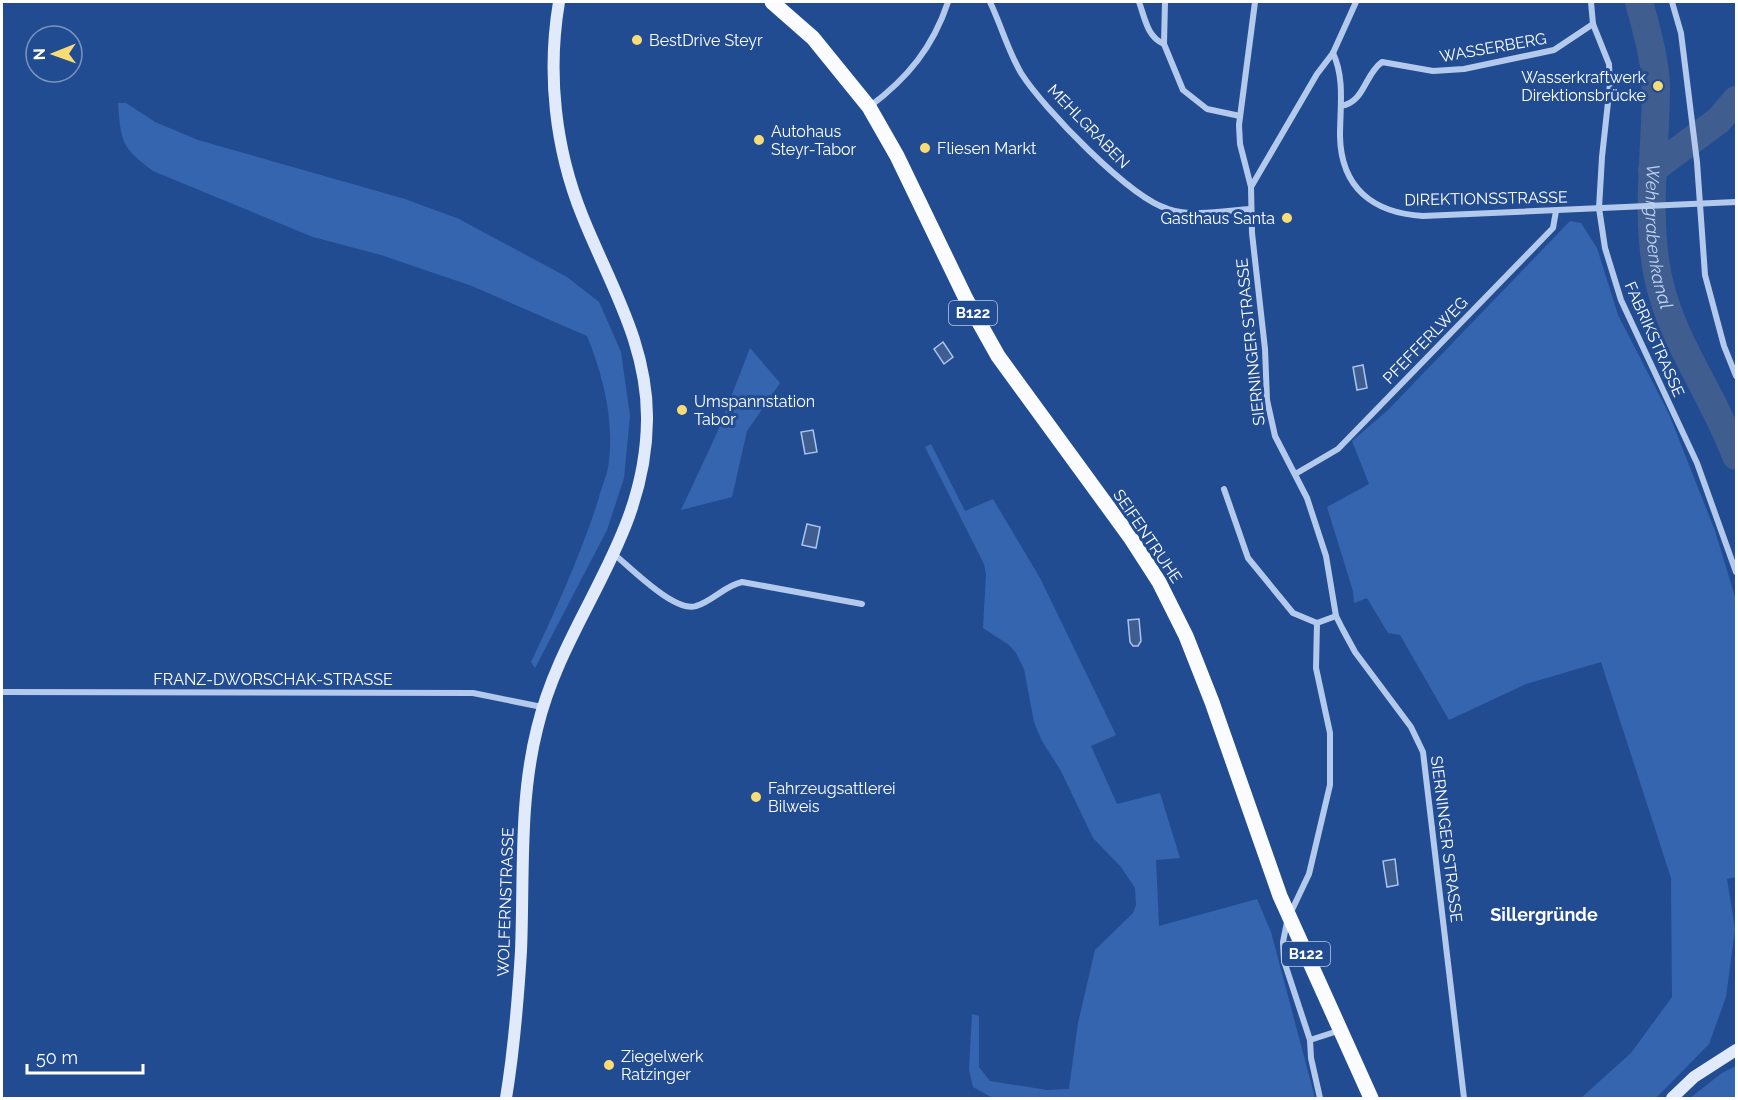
<svg xmlns="http://www.w3.org/2000/svg" width="1738" height="1100" viewBox="0 0 1738 1100" font-family="Raleway,sans-serif">
<rect width="100%" height="100%" fill="#224c92"/>
<g fill="#3665af">
<path d="M118 103H126L155 122 198 140 405 199 459 219 567 277 599 302 621 352 630 416 624 478 607 530 535 668 531 662C556 610 580 556 598 501 601 488 608 474 609 461 614 419 603 375 587 336L472 286 381 255 313 237 153 171C121 147 121 142 118 103Z"/>
<polygon points="1570,221 1581,223 1597,248 1618,315 1669,414 1715,531 1736,600 1736,877 1727,879 1735,929 1726,997 1709,1044 1656,1098 1581,1098 1631,1053 1672,997 1671,878 1601,662 1526,684 1449,720 1400,635 1388,633 1367,598 1354,603 1353,591 1327,507 1369,484 1352,441 1387,411"/>
<polygon points="750,348 780,383 747,431 732,497 681,510 717,433"/>
<polygon points="931,444 965,511 993,499 1040,578 1116,735 1091,746 1117,804 1160,793 1180,858 1156,860 1159,926 1257,899 1271,932 1315,1098 993,1098 973,1087 969,1070 972,1014 979,1016 979,1067 990,1081 1047,1090 1069,1089 1078,1023 1095,950 1133,913 1136,905 1135,888 1121,867 1093,838 1061,771 1042,741 1034,722 1024,669 1016,653 1009,645 983,628 986,575 984,564 925,447"/>
<polygon points="1736,1066 1736,1098 1690,1098 1722,1073"/>
</g>
<g fill="#405d90" stroke="#a8c4ee" stroke-width="1.5">
<polygon points="943,342 953,357 944,364 934,349"/>
<polygon points="1363,365 1367,388 1357,390 1353,367"/>
<polygon points="813,430 817,452 805,454 801,432"/>
<polygon points="807,524 820,527 816,548 802,545"/>
<polygon points="1139,619 1141,641 1138,646 1133,646 1130,642 1128,620"/>
<polygon points="1395,859 1398,885 1387,887 1383,861"/>
</g>
<g fill="none" stroke-linecap="round" stroke-linejoin="round">
<g stroke="#405d90" stroke-width="28">
<path id="s1" d="M1639 2C1646 28 1655 59 1656 86 1656 150 1645 214 1658 277 1672 343 1714 395 1736 456"/>
<polyline points="1652,170 1719,120 1736,100"/>
</g>
<g stroke="#b4caed" stroke-width="6">
<path d="M990 2C1001 25 1008 51 1021 73 1043 108 1130 198 1168 209 1193 217 1224 211 1250 209"/>
<path d="M1139 2C1145 18 1147 37 1164 44"/>
<polyline points="1165,2 1164,44 1183,90 1207,109 1240,116"/>
<polyline points="1356,2 1333,53 1317,74 1251,187 1252,233 1265,349 1267,400 1275,436 1307,498 1326,556 1336,616 1342,628 1355,652 1411,727 1423,752 1464,1098"/>
<polyline points="1591,2 1593,24 1609,64 1610,84 1602,157 1599,208 1605,248 1621,300 1697,463 1736,572"/>
<polyline points="1672,2 1681,33 1697,162 1705,275 1724,346 1736,376"/>
<path d="M1333 53C1345 79 1340 107 1340 136 1341 188 1373 213 1423 216L1736 202"/>
<path d="M1341 106C1365 102 1364 75 1382 62L1433 71 1464 69 1554 50 1593 24"/>
<path d="M869 107C908 78 933 47 948 2"/>
<polyline points="1251,187 1240,144 1239,125 1255,2"/>
<polyline points="1297,473 1338,449 1553,228 1556,211"/>
<polyline points="1224,489 1248,558 1293,613 1317,623"/>
<path d="M615 555C631 568 675 613 696 606 713 601 724 586 742 582L862 604"/>
<polyline points="2,692 473,693 542,707"/>
<polyline points="1291,912 1309,874 1330,785 1330,733 1316,668 1317,623 1336,616"/>
<polyline points="1287,922 1283,942 1284,961 1310,1040 1311,1058 1320,1098"/>
<polyline points="1310,1040 1341,1030"/>
</g>
<g stroke="#e0eafa" stroke-width="12">
<path d="M506 1098C514 1050 518 1000 521 951 524 877 519 801 537 729 564 616 646 542 647 420 648 344 609 283 582 215 555 148 547 73 559 2"/>
<polyline points="1672,1098 1694,1077 1736,1050"/>
</g>
<polyline stroke="#fafcff" stroke-width="15" points="772,2 813,38 869,107 897,156 966,299 998,356 1130,537 1159,582 1186,636 1212,702 1280,896 1371,1098"/>
</g>
<g fill="#f9dc76" stroke="#224c92" stroke-width="2">
<circle cx="637" cy="40" r="6"/>
<circle cx="1658" cy="86" r="6"/>
<circle cx="759" cy="140" r="6"/>
<circle cx="925" cy="148" r="6"/>
<circle cx="1287" cy="218" r="6"/>
<circle cx="682" cy="410" r="6"/>
<circle cx="756" cy="797" r="6"/>
<circle cx="609" cy="1065" r="6"/>
</g>
<g text-anchor="middle" stroke-width="6" stroke-linejoin="round" paint-order="stroke">
<g fill="#224c92" stroke="#bdc9de" stroke-width="1.5">
<rect x="949" y="301" width="48" height="24" rx="4.5"/>
<rect x="1282" y="942" width="48" height="24" rx="4.5"/>
</g>
<g font-size="15" font-weight="bold" fill="#fff">
<text x="973" y="318">B122</text>
<text x="1306" y="959">B122</text>
</g>
<g font-size="16" fill="#fff" stroke="#224c92" text-anchor="start">
<text x="649" y="46">BestDrive Steyr</text>
<text x="1646" y="83" text-anchor="end">Wasserkraftwerk<tspan x="1646" dy="18">Direktionsbrücke</tspan></text>
<text x="771" y="137">Autohaus<tspan x="771" dy="18">Steyr-Tabor</tspan></text>
<text x="937" y="154">Fliesen Markt</text>
<text x="1275" y="224" text-anchor="end">Gasthaus Santa</text>
<text x="694" y="407">Umspannstation<tspan x="694" dy="18">Tabor</tspan></text>
<text x="768" y="794">Fahrzeugsattlerei<tspan x="768" dy="18">Bilweis</tspan></text>
<text x="621" y="1062">Ziegelwerk<tspan x="621" dy="18">Ratzinger</tspan></text>
</g>
<g font-size="16" fill="#fff" stroke="#224c92">
<text transform="translate(1493 47) rotate(-10)" y="6">WASSERBERG</text>
<text transform="translate(1089 126) rotate(46)" y="6">MEHLGRABEN</text>
<text transform="translate(1486 198) rotate(-1)" y="6">DIREKTIONSSTRASSE</text>
<text transform="translate(1655 339) rotate(66)" y="6">FABRIKSTRASSE</text>
<text transform="translate(1425 340) rotate(-46)" y="6">PFEFFERLWEG</text>
<text transform="translate(1250 342) rotate(-96)" y="6">SIERNINGER STRASSE</text>
<text transform="translate(1148 536) rotate(56)" y="6">SEIFENTRUHE</text>
<text x="273" y="685">FRANZ-DWORSCHAK-STRASSE</text>
<text transform="translate(1447 839) rotate(83)" y="6">SIERNINGER STRASSE</text>
<text transform="translate(505 902) rotate(-88)" y="6">WOLFERNSTRASSE</text>
</g>
<g font-size="18" font-style="italic" fill="#c0d4f4" stroke="#224c92">
<text dy="6" stroke="none"><textPath href="#s1" startOffset="237">Wehrgrabenkanal</textPath></text>
</g>
<g font-size="18" font-weight="bold" fill="#fff" stroke="#224c92">
<text x="1544" y="921">Sillergründe</text>
</g>
</g>
<rect width="1738" height="1100" fill="none" stroke="#ffffff" stroke-width="6"/>
<g transform="translate(54 54) rotate(269)"><circle r="28" fill="#224c92" stroke="#7a94be" stroke-width="1.5"/>
<path d="M0-4.5L10 22L0 15L-10 22Z" fill="#f9dc76"/>
<text y="-9" font-size="16" font-weight="bold" text-anchor="middle" fill="#ffffff">N</text>
</g>
<path d="M27 1064v9h116v-9" fill="none" stroke="#ffffff" stroke-width="3"/>
<text x="36" y="1064" font-size="18" fill="#ffffff" stroke="#224c92" stroke-width="4.5" paint-order="stroke">50 m</text>
</svg>
